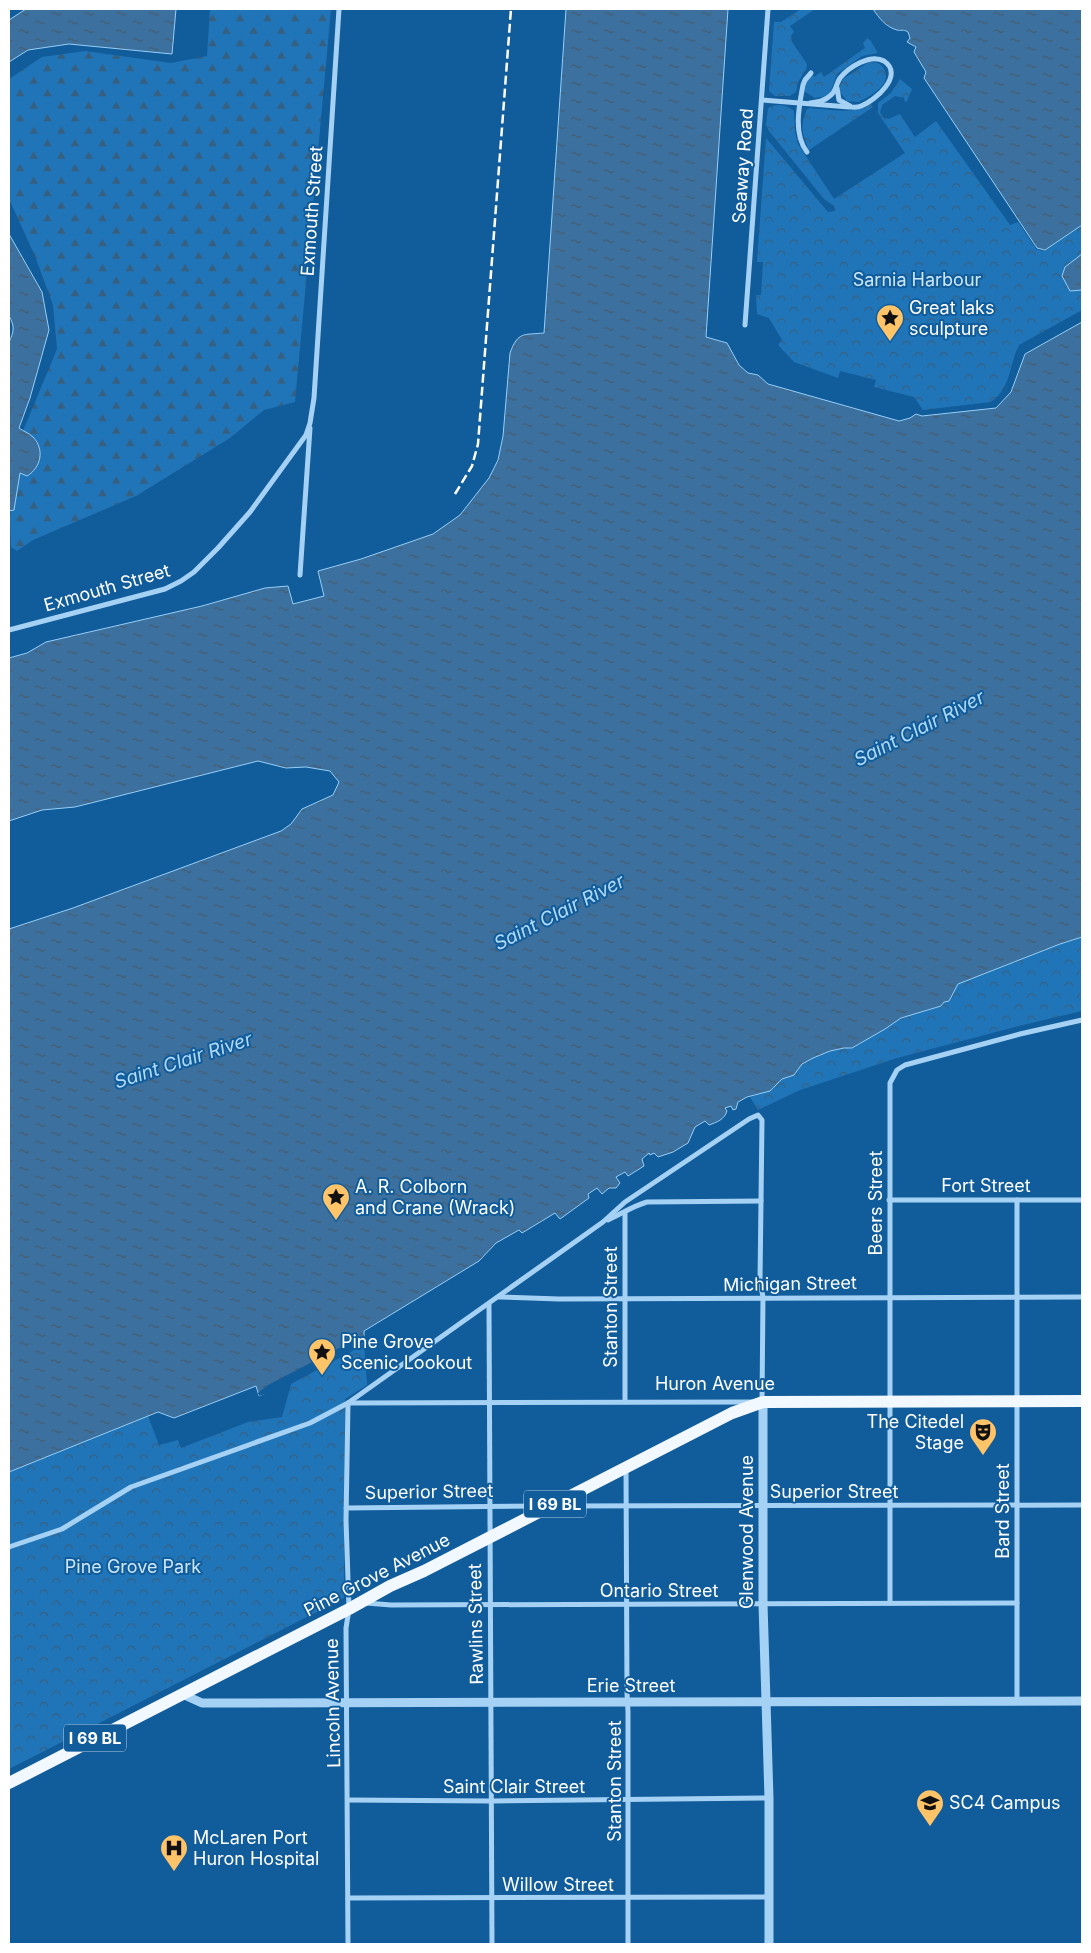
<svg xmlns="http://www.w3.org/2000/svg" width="1091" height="1953" viewBox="0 0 1091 1953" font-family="Inter,sans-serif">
<defs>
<pattern id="forest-firs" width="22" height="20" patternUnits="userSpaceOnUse" patternTransform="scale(1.25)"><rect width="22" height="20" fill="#2075b8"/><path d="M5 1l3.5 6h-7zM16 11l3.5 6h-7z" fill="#366082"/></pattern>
<pattern id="park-crowns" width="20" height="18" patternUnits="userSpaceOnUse" patternTransform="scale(1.25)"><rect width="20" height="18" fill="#2075b8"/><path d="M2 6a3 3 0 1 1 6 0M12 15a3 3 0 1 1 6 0" fill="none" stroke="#366082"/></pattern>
<pattern id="water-ripples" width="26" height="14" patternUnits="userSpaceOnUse" patternTransform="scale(1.25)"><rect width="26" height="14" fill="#3c719f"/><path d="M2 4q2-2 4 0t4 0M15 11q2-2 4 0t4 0" fill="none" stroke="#465b6d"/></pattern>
</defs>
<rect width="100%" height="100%" fill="#115c9b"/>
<polygon fill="url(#forest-firs)" points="210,9 331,9 295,402 264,410 230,438 136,496 33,540 17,551 11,547 10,519 18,443 57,349 53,305 35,256 9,199 9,79 42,57 85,51 171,63 207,56"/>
<g fill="url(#park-crowns)">
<polygon points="801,9 815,9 790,26 794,32 791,36 792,42 807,64 806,70 798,82 796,92 790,96 775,96 769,91 774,22 781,22"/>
<path d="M867 38 870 40 878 53 862 56 837 74 830 93 826 96 815 98 805 92C805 86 806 79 812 75L814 77 821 72 824 77 865 48 863 43Z"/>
<path d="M869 62C876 62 882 63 885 71 891 86 869 96 859 102L847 101 840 92 839 87 843 79Z"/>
<path d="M900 79 912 89 907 101 905 102 904 98 895 96 882 105 880 113 884 118 889 119 900 114 915 137 936 121 1010 225 1018 222 1036 249 1043 251 1082 226V310L1019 345C1009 365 1011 389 991 402L923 410 914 397 874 387 876 380 840 371 838 378 794 362 778 345 782 340 769 318 757 314 756 295H761L763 262H757L766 138 828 212 835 211 834 206 824 199 769 131 766 125 768 108C777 103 786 104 794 111L795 132 798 144 834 199 905 153 878 113V103L891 93Z"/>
<path d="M870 103 873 107 809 150C802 133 800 126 807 109L810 108C829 109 854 116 870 103Z"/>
<polygon points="1082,937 1082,1011 1023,1025 897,1058 800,1090 758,1110 750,1097 770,1091 782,1079 794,1075 802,1064 813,1058 830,1051 844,1048 852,1048 885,1029 901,1018 941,1006 944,1001 949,1001 958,984 1060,944"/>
<polygon points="364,1342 367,1385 345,1399 344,1598 9,1769 9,1472 148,1416 159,1445 178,1440 181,1448 248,1422 282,1417 292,1381"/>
</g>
<g fill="url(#water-ripples)" stroke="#96cef7">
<polygon points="26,9 176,9 172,54 69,44 28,50 9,62 9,20"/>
<path d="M566 9H728L706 337 727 343 739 365 748 373 758 375 768 384 899 421 910 418 916 414 922 416 996 408 1011 392 1025 354 1082 322V937L1060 944 958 984 949 1001 944 1002 941 1006 901 1018 885 1029 852 1048H844L830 1051 813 1058 802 1064 794 1075 782 1079 770 1091 747 1097 738 1102 736 1109 733 1110 731 1106 725 1108 727 1111C724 1120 717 1122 709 1125L705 1121 695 1127 688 1143 673 1152 658 1157 654 1153 650 1155 649 1153 642 1159 644 1166 628 1176 625 1172 616 1177 620 1183 616 1188H609L602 1194 597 1188 588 1194 589 1198 560 1219 555 1213 522 1233 519 1230 496 1243 479 1261 364 1331V1342L350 1351 259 1396 256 1386 174 1418 158 1412 9 1472V929L73 908 281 831 291 824 302 809 333 795 339 782 330 771 306 767 286 768 258 761 75 807 42 810 9 821V658L27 653 46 642 202 606 265 588 288 586 293 604 324 596 318 571 361 559 433 534 460 515 489 478 498 460 503 436 510 353C518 331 524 335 544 333Z"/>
<path d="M873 9H1082V225L1045 250 1037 248 924 78 926 72 914 52 916 47 907 42 910 38 908 32C903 29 901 31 897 30 886 27 879 18 873 9Z"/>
<path d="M9 234 42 292 49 330 30 398 19 428C23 431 29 433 33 437 45 449 41 468 27 476L20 473 14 510 9 511V342C14 332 15 326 9 316Z"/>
<polygon points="1082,254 1082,290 1070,291 1062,276 1065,267"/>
</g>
<polygon fill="#115c9b" points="364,1335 364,1342 351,1352 287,1386 259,1396 258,1393 268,1385"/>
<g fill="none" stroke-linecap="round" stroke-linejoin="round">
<g stroke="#a5d1f4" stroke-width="5">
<polyline points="837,88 839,100 850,106"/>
<path d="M762 100 849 107C853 107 857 108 861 106 875 101 905 75 884 61 870 53 848 68 840 78 836 84 836 91 831 95 825 101 818 102 810 103"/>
<path d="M807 152C793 134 799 106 803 85L805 80 811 73"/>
<polyline points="745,325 768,9"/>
<polyline points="300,575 310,428"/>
<polyline points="9,630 165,589 181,581 194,572 218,548 250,512 306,435 310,423 314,398 339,9"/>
<polyline points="889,1200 1082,1200"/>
<path d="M608 1220C621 1214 633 1206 647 1202L761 1201"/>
<polyline points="499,1297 559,1299 1082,1297"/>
<polyline points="489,1304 492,1944"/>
<polyline points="625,1402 625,1213"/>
<polyline points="348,1403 752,1402"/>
<polyline points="348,1403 346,1520 349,1609 346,1628 348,1944"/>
<polyline points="626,1468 627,1693 628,1712 628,1944"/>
<polyline points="560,1506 1082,1505"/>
<polyline points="346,1508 544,1506"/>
<polyline points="9,1547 62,1529 131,1487 310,1423 348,1403 603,1222 625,1202 749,1119 758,1115 762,1120 760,1282 763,1297 762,1401"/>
<polyline points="366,1603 391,1605 1017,1603"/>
<polyline points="890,1603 890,1083 897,1070 905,1065 1020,1034 1082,1020"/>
<polyline points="1017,1702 1017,1200"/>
<polyline points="348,1800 492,1801 769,1798"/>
<polyline points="348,1898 769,1897"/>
</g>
<g stroke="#a5d1f4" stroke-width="9">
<polyline points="763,1402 763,1604 769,1798 769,1944"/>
<polyline points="182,1694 202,1703 1082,1701"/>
</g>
<polyline stroke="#f2f8ff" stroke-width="12" points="9,1783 349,1609 390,1586 424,1571 732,1413 763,1402 1082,1401"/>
<polyline stroke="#fff" stroke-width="2.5" stroke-dasharray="9 4" stroke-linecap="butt" points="455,494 472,466 478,444 511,9"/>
</g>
<defs>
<g id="sight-pin" transform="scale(1.4375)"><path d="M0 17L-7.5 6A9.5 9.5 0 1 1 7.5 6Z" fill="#ffc368" stroke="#115c9b"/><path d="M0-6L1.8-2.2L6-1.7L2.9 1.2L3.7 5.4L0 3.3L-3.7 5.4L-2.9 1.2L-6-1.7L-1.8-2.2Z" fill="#111"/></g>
<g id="theatre-pin" transform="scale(1.4375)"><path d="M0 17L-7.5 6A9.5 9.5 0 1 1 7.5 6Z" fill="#ffc368" stroke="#115c9b"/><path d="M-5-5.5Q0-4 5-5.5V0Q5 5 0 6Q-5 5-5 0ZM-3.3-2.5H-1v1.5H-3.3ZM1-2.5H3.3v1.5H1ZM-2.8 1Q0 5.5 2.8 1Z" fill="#111"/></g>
<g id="university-pin" transform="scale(1.4375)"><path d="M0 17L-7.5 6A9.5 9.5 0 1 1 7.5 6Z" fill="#ffc368" stroke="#115c9b"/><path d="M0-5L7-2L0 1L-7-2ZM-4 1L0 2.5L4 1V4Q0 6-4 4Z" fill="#111"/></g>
<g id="hospital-pin" transform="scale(1.4375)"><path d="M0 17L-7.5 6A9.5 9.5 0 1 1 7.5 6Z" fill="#ffc368" stroke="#115c9b"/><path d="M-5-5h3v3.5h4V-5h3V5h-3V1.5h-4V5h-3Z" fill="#111"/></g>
</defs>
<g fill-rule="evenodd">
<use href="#sight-pin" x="890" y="318"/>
<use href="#sight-pin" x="336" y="1197"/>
<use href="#sight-pin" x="322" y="1352"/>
<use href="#theatre-pin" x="983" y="1432"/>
<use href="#university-pin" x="930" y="1803"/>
<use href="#hospital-pin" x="174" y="1848"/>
</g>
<g text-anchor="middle" stroke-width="4" stroke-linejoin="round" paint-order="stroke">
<g fill="#115c9b" stroke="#b8cee1" stroke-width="1">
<rect x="524" y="1490.5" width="62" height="27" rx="4"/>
<rect x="64" y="1724.5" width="62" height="27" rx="4"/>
</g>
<g font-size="16" font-weight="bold" fill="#fff">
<text x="555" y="1510">I 69 BL</text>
<text x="95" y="1744">I 69 BL</text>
</g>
<g font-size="18" fill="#fff" stroke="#115c9b">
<text transform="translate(743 166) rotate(-86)" y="6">Seaway Road</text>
<text transform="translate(312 211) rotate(-86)" y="6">Exmouth Street</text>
<text transform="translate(107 588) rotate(-16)" y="6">Exmouth Street</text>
<text x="986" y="1192">Fort Street</text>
<text transform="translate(876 1203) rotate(-90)" y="6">Beers Street</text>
<text transform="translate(790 1284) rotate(-1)" y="6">Michigan Street</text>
<text transform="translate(611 1307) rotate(-90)" y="6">Stanton Street</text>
<text x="715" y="1390">Huron Avenue</text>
<text transform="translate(429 1492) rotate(-1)" y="6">Superior Street</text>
<text x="834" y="1498">Superior Street</text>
<text transform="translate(1003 1511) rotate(-90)" y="6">Bard Street</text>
<text transform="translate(747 1532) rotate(-90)" y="6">Glenwood Avenue</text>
<text transform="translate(377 1575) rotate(-27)" y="6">Pine Grove Avenue</text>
<text x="659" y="1597">Ontario Street</text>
<text transform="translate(476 1624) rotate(-91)" y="6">Rawlins Street</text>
<text x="631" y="1692">Erie Street</text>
<text transform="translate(333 1703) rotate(-91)" y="6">Lincoln Avenue</text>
<text transform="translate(615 1781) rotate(-90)" y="6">Stanton Street</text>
<text x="514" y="1793">Saint Clair Street</text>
<text x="558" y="1891">Willow Street</text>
</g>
<g font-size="18" fill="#cde8fe" stroke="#115c9b">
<text x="917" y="286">Sarnia Harbour</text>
<text x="133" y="1573">Pine Grove Park</text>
</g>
<g font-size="18" fill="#fff" stroke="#115c9b" text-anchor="start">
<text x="909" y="314">Great laks<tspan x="909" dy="21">sculpture</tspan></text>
<text x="355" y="1193">A. R. Colborn<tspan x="355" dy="21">and Crane (Wrack)</tspan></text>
<text x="341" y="1348">Pine Grove<tspan x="341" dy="21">Scenic Lookout</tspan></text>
<text x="964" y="1428" text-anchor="end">The Citedel<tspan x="964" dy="21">Stage</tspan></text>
<text x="949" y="1809">SC4 Campus</text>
<text x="193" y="1844">McLaren Port<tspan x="193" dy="21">Huron Hospital</tspan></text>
</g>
<g font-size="19" font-style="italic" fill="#b1dbfb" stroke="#115c9b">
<text transform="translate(919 728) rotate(-27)" y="7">Saint Clair River</text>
<text transform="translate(559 912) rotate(-27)" y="7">Saint Clair River</text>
<text transform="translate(183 1060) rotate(-18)" y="7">Saint Clair River</text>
</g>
</g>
<rect width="1091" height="1953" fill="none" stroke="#ffffff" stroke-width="20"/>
</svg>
